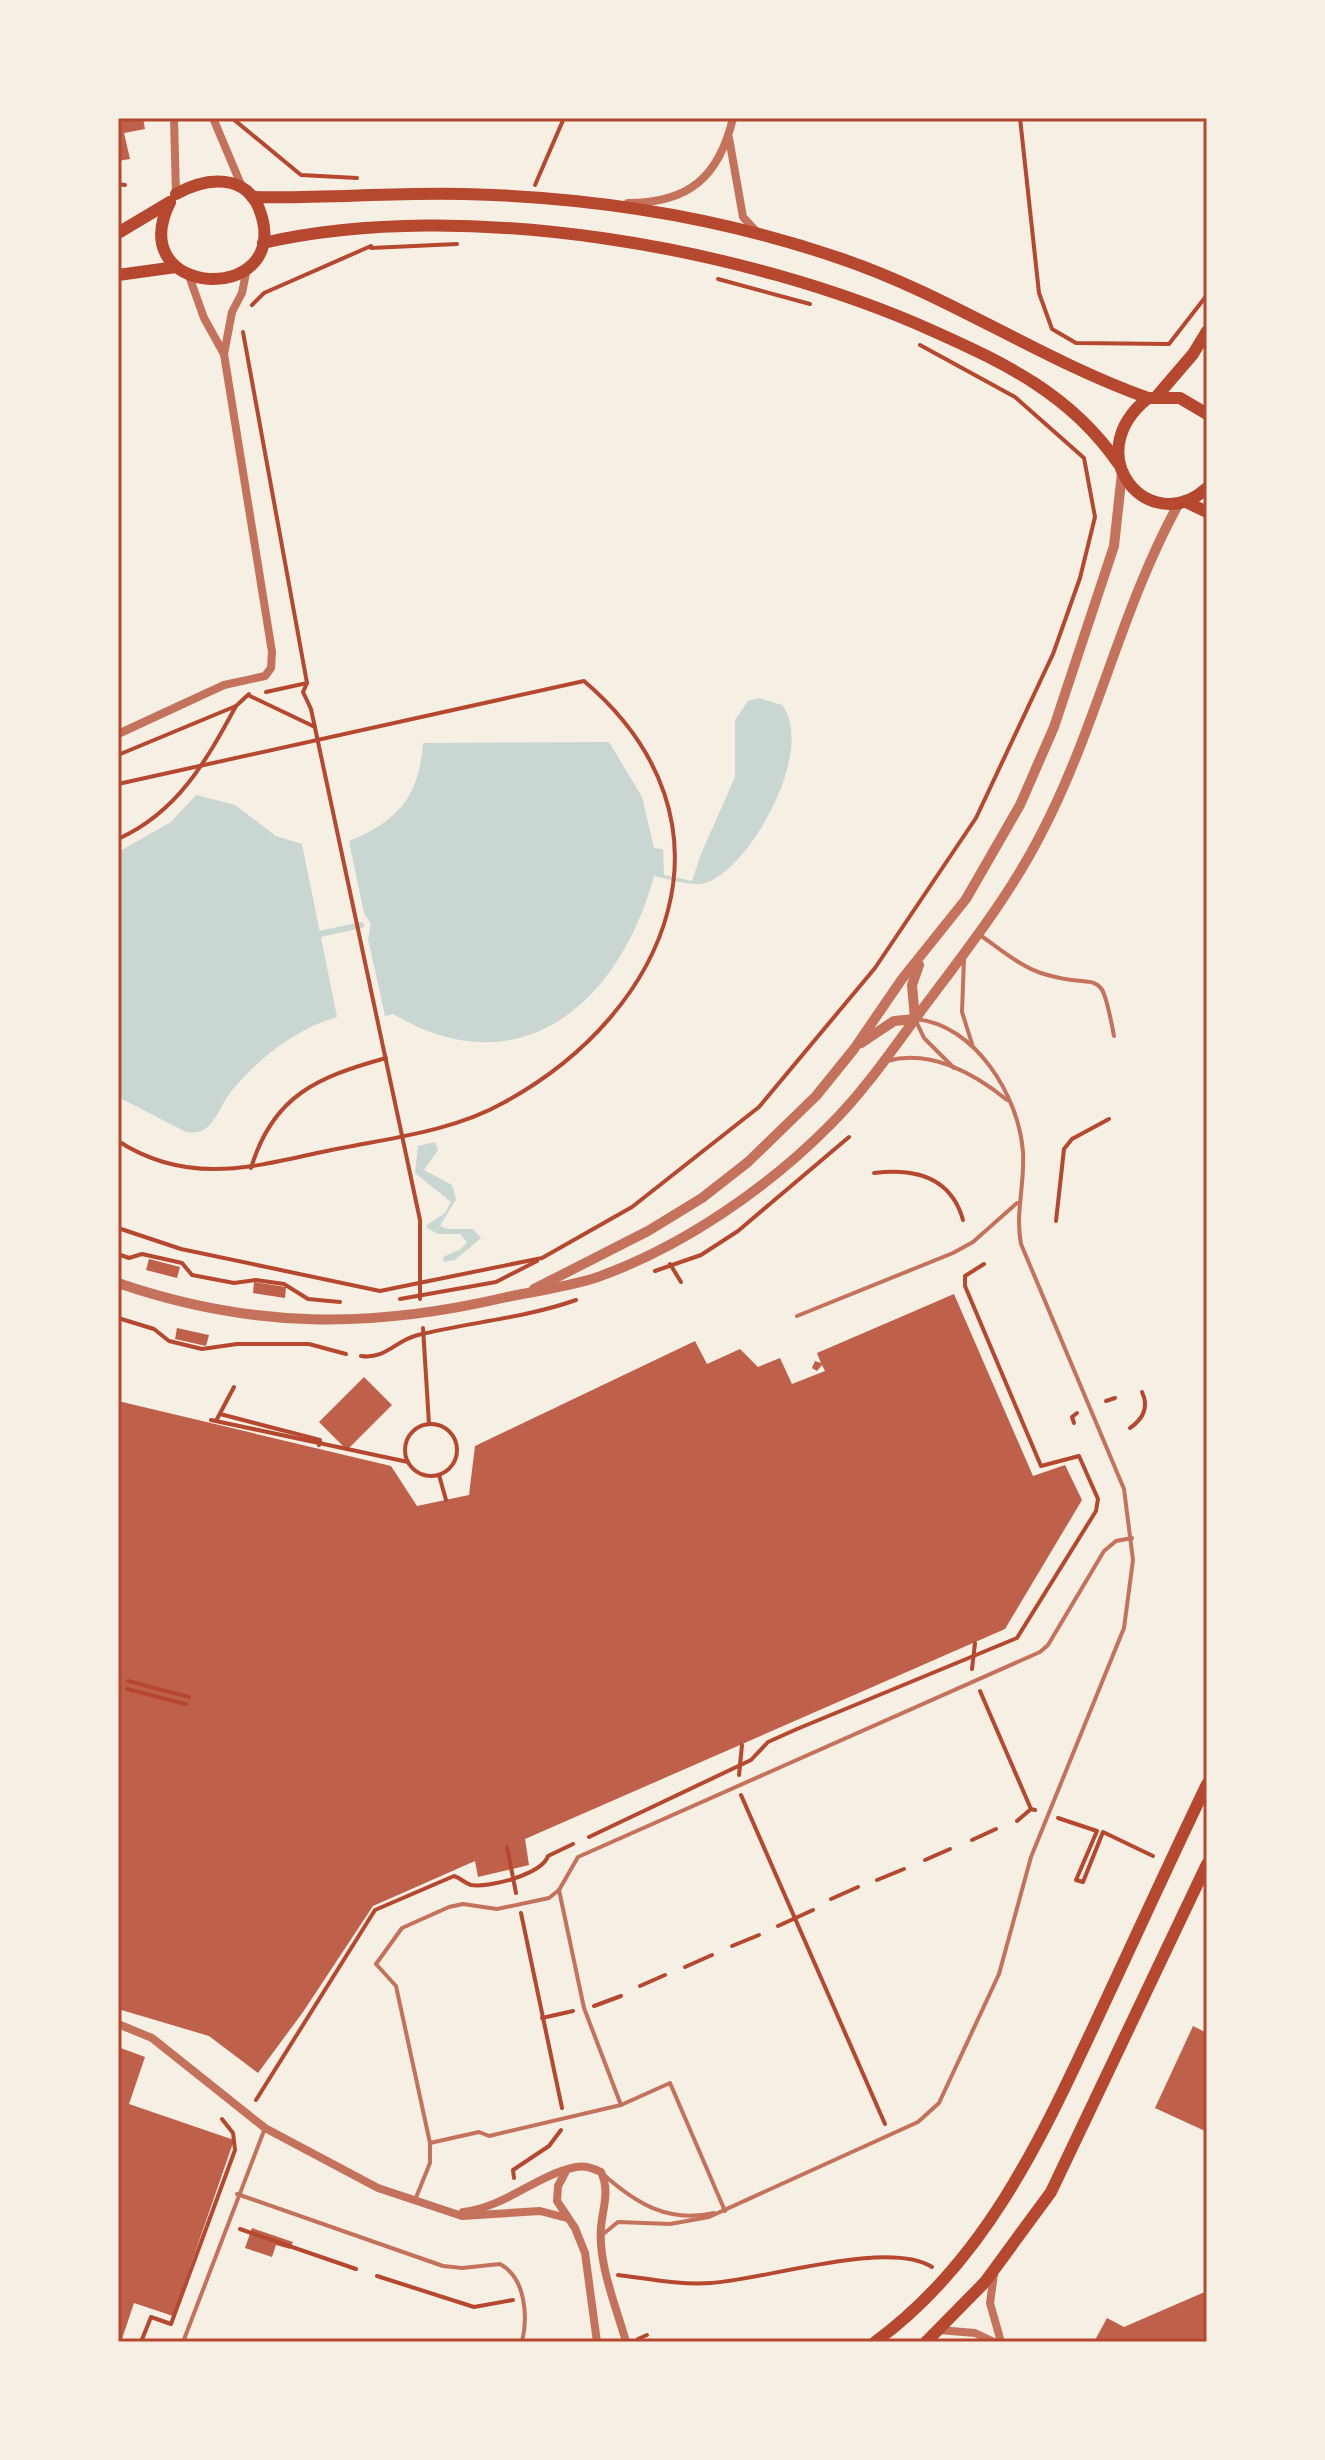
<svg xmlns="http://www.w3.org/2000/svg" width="1325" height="2460" viewBox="0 0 1325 2460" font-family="'IBM Plex Sans',sans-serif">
<rect width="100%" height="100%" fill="#f6efe4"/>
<g fill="#c9d6d2">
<path d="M759 698 782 705C816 749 752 865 708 882 693 888 670 879 654 876 620 1002 521 1090 393 1014L381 1017 344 843C396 823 419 799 423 743L609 742 642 797 654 848 701 854 735 777V720L748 701Z"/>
<path d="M196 795 235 805 276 836 302 844 337 1017C295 1029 257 1059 230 1093 222 1103 216 1122 205 1129 199 1133 193 1133 186 1132L118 1097V852L171 822Z"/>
<polygon points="435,1142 438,1150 424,1170 452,1185 456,1199 440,1226 448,1229 473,1229 481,1238 455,1260 444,1262 443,1257 461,1249 467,1242 460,1234 438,1234 427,1228 427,1225 445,1213 451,1202 415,1173 418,1146"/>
</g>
<g fill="#f6efe4">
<polygon points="348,837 364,913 371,924 368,939 386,1020 381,1021 340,841"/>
<polygon points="663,846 701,854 692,881 664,875"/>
</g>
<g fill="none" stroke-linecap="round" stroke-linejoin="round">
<polyline stroke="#c9d6d2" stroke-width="6" points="320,934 361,925"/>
</g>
<g fill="#bf614a">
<polygon points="118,118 143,118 145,129 124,133 130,159 118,161"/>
<polygon points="149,1259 180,1267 177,1278 146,1270"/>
<polygon points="254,1282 286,1287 285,1298 253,1293"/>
<polygon points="954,1294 1033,1476 1065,1465 1082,1500 1005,1629 525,1839 529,1865 478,1877 475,1861 373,1906 303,2012 258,2073 209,2036 118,2009 118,1401 391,1466 417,1506 469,1495 475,1446 695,1341 707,1364 740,1349 758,1367 780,1358 792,1384 825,1371 822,1365 817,1371 812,1368 815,1361 821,1363 817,1353"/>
<polygon points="177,1328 209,1335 206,1346 175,1339"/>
<polygon points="364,1377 392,1405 347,1450 319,1422"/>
<polygon points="1193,2026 1207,2033 1205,2131 1155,2108"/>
<polygon points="118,2047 145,2057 129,2104 234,2140 173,2316 134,2303 121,2342"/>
<polygon points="252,2228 293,2242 290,2249 276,2245 272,2257 245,2248"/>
<polygon points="1207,2291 1207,2342 1094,2342 1107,2318 1124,2327"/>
</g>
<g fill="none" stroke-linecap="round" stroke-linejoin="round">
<g stroke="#b5482f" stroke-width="4">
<polyline points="232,118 301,175 357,178"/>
<polyline points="1020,118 1039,293 1052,329 1076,343 1169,344 1207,295"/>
<polyline points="118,184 125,185"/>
<polyline points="535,185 564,118"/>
<polyline points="371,248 457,244"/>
<polyline points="718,279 810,304"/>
<polyline points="252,305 264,293 371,246"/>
<polyline points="243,332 307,683 303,692 311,709 420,1220 420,1299"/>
<polyline points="266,692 307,683"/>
<polyline points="250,696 315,727"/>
<polyline points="118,755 236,706 249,694"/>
<path d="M118 784 584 681C748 821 671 1012 503 1103 450 1133 381 1139 322 1152 250 1168 186 1185 118 1141"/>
<path d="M118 839C178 812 206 761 236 706"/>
<path d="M251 1168C273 1095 318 1077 386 1058"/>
<path d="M874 1173C915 1168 951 1177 963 1220"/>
<polyline points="1056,1221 1064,1149 1072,1139 1109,1119"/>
<polyline points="118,1228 181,1249 380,1291 419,1283 542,1258 632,1207 759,1107 875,968 976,818 1053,654 1080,578 1095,517 1084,458 1015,397 920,345"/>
<polyline points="118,1254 129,1258 142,1254 182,1263 192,1275 234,1283 256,1280 284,1284 308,1299 340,1302"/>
<polyline points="670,1264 681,1282"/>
<polyline points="655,1271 701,1255 738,1231 849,1137"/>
<polyline points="400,1299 496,1282 537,1261"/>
<polyline points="118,1318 154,1329 169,1341 202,1349 237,1344 309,1344 346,1354"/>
<polyline points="423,1328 429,1424"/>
<path d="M361 1356C385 1360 396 1340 418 1335 471 1322 525 1318 576 1300"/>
<polyline points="1106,1401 1115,1398"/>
<polyline points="220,1414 320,1440 319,1445"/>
<polyline points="211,1420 408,1462"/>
<polyline points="216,1421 234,1387"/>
<polyline points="1074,1423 1072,1417 1077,1413"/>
<circle cx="431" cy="1450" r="26"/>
<path d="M1130 1428C1143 1419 1149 1407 1142 1392"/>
<polyline points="439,1475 446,1500"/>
<polyline points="972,1669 975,1643"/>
<polyline points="128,1681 189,1697"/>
<polyline points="127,1689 186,1704"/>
<polyline points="980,1691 1031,1809 1035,1810"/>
<polyline points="739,1775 742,1745"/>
<polyline points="741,1795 885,2124"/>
<polyline points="1058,1818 1097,1831 1076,1880 1083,1882 1103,1832 1153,1856"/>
<polyline points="1017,1821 1031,1809"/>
<polyline points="589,1837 751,1760 768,1742 797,1729 1017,1638 1096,1511 1098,1499 1079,1456 1041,1466 965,1286 965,1276 984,1264"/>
<polyline points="972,1840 996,1829"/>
<polyline points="507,1847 516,1893"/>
<polyline points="925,1860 950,1849"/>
<polyline points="877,1880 904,1869"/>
<polyline points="831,1899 858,1887"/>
<polyline points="521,1913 562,2108"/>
<polyline points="778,1926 813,1910"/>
<polyline points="732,1946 759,1935"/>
<polyline points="685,1967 712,1955"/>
<polyline points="640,1986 665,1975"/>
<polyline points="594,2006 621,1996"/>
<polyline points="542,2018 573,2011"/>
<path d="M256 2100 375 1910 454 1876C461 1878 464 1883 471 1885 490 1888 542 1874 548 1856L573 1844"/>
<polyline points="514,2178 513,2170 549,2146 561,2130"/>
<polyline points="240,2229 356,2269"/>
<path d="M618 2275C649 2279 680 2285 711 2283 764 2280 888 2239 932 2267"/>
<polyline points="377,2276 474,2307 513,2300"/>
<polyline points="638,2339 647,2335"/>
<polyline points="141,2342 151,2317 171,2324 235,2150 233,2133 222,2119"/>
</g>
<g stroke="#c5725c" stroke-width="4">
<path d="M980 935C1000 949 1021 967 1044 974 1102 992 1100 961 1114 1036"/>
<polyline points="964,958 962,1012 973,1047"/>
<path d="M887 1061C930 1049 974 1073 1007 1100"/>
<polyline points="797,1316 953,1253 973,1242 1017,1203"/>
<polyline points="559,1890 584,2008 621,2105"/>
<polyline points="430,2143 479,2132 489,2136 621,2105 670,2083 725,2211"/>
<path d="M604 2175C637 2204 668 2223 714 2213"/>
<path d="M237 2194 443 2266 462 2268 500 2264C526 2278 528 2317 522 2342"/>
<polyline points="415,2200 430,2163 430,2143 396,1986 376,1964 402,1928 449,1907 463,1904 497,1909 549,1898 559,1890 578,1857 1040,1652 1048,1645 1104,1551 1116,1541 1132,1538"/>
<path d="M602 2235 618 2222 670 2224 709 2217 918 2122 939 2103 999 1974 1031 1857 1124 1628 1133 1560 1124 1489 1021 1244C1015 1213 1025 1184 1023 1152 1019 1096 975 1024 915 1019L924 1038 954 1068"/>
<polyline points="183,2342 265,2128"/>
</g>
<g stroke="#c5725c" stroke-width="8">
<polyline points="174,118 176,194"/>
<polyline points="213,118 242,187"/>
<polyline points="729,138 743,217 755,230"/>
<path d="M628 203C689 203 719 177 733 118"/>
<polyline points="224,354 232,312 242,293 247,268"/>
<polyline points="118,734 224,685 265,676 271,668 272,652 224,354 204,318 189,276"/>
<polyline points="118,2024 152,2038 265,2128 378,2188 462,2216 540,2211 567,2218"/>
<polyline points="565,2173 558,2186 557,2201 575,2228 585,2253 597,2342"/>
<path d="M463 2212C506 2207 536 2175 576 2167 585 2165 593 2168 601 2172 610 2191 603 2207 601 2227 598 2264 616 2306 626 2342"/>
<polyline points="994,2274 990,2303 1001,2342"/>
<polyline points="939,2330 975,2333 994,2342"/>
</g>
<g stroke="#c5725c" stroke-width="10">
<polyline points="861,1043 894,1021 915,1019 912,985 919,965"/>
<path d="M118 1283C252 1329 371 1329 507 1297 537 1291 566 1287 595 1278 681 1248 768 1188 831 1124 870 1085 900 1038 933 995 972 943 1012 891 1041 834 1097 727 1121 608 1179 503"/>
<polyline points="534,1289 648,1231 702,1198 748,1162 816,1096 854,1049 902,979 966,899 1020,805 1054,727 1114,546 1122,473"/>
</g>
<g stroke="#b5482f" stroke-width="12">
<path d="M252 197C323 199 393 192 464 194 591 197 719 217 839 258 947 294 1041 360 1148 398"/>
<path d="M170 202C122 299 290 306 261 214 248 172 206 177 176 194"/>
<polyline points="118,233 170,202"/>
<path d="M263 243C465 197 746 247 933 331 1007 364 1071 395 1118 463"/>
<polyline points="118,275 176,267"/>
<polyline points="1157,396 1193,354 1207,331"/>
<path d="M1207 414 1180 398H1148C1076 456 1151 539 1207 488"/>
<polyline points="1186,502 1207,512"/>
<path d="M875 2342C986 2261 1042 2137 1099 2015 1135 1938 1170 1861 1207 1784"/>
<polyline points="926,2342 985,2282 1051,2192 1207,1864"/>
</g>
</g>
<rect width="1325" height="2460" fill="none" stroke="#f6efe4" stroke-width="240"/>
<rect x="120" y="120" width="1085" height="2220" fill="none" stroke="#b5482f" stroke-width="3"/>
</svg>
